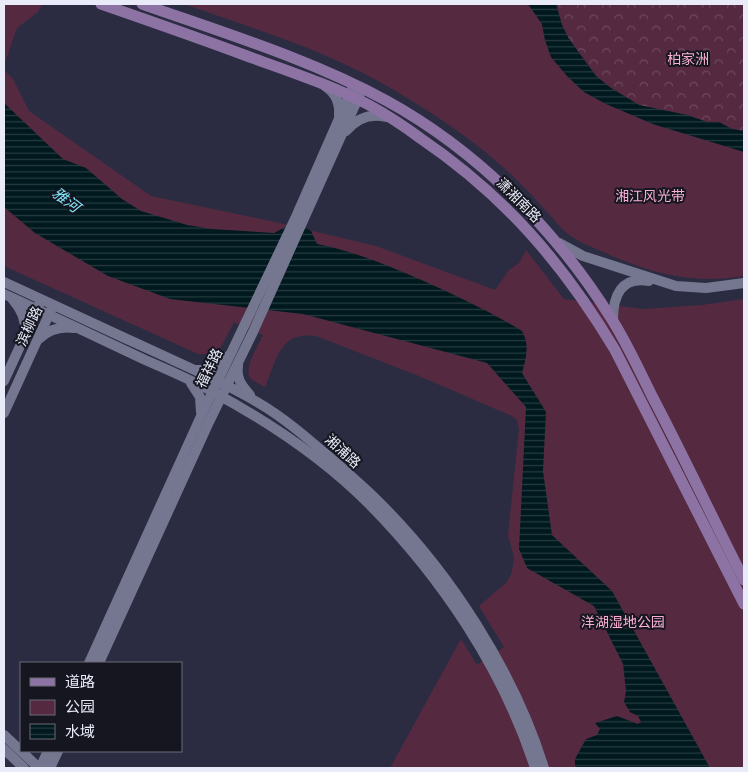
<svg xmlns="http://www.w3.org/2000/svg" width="748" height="772" viewBox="0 0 748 772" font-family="'Varela Round','Noto Sans SC',sans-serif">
<defs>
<pattern id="forest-crowns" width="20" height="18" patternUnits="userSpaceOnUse" patternTransform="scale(1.25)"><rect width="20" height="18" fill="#552a41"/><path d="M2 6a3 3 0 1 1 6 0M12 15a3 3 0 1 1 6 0" fill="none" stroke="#6d495d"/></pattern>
<pattern id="water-rules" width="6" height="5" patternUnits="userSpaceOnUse" patternTransform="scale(1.25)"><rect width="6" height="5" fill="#00191e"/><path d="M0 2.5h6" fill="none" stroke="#253b3f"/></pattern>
</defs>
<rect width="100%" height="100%" fill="#2b2c42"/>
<g fill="#552a41">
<polygon points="4,4 42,4 38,12 17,28 4,65"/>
<path d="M184 4H528L542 24 545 40 551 57 567 76 584 92 606 104 653 124 744 152V276C691 285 649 273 601 251 590 246 578 242 568 234 560 228 554 219 547 212 531 194 515 177 496 161 465 134 429 111 394 90 329 51 255 29 184 4Z"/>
<path d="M4 70 13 79 29 111 151 196 275 222 376 246 495 290 509 270 519 263 526 250 564 299 643 309 702 305 744 299V768H390L461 639 477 665 504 647 479 606 507 582 512 572 514 557 508 535 519 429 517 420 512 416 419 376 316 336C279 331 277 359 265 387 261 385 255 382 251 379 242 369 259 345 263 335L234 322 220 349 212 354H198L4 266Z"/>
</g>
<polygon fill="url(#forest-crowns)" points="556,4 744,4 744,131 732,129 719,122 707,122 687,115 639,105 611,88 596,76 569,39 562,25"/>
<g fill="url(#water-rules)">
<polygon points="528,4 556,4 562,25 569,39 596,76 611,88 639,105 687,115 707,122 719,122 732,129 744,131 744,152 653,124 606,104 584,92 567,76 551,57 545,40 542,24"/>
<path d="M4 103 63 159 86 168 122 199 141 211 187 225 212 229 274 233 287 226 305 227 311 231 317 244C355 251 391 267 426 282 459 297 491 312 522 331 530 345 526 358 522 373L546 412 543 471 552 535 612 591 710 768H578L575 766V759L586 739 597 735 600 729 595 723 617 716 638 724 641 722 638 716 630 712 624 702 626 691 623 664 594 606 527 568 519 549 526 407 487 363 303 314 170 299 108 276 35 233 4 207Z"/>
</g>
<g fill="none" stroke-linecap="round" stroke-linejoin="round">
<g stroke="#757791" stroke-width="10">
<path d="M325 86C336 93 340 104 339 116"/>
<path d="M346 131C357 118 370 113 386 117"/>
<polyline points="559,243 583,256 676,286 706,288 744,283"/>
<path d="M4 282C56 306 109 331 162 355 194 370 227 384 257 402 288 420 314 444 341 467 353 478 366 489 377 500 450 572 514 671 544 768"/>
<path d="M4 294C50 315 95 336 141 358 165 369 190 379 213 392 269 422 325 460 369 504 442 578 503 669 535 768"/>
<path d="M13 300C21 309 26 319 25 332"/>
<path d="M613 320C613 296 621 276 649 281"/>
<path d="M39 339C49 329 60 326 74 328"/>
<path d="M238 366C236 379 242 386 250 395"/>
<path d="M197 370C209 371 220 365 228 356"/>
<polyline points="4,381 39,305"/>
<polyline points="191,383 200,397 201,412"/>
<polyline points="4,413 51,310"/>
<polyline points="89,663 202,414 295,219 352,89"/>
<polyline points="99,663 209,422 253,332 360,94"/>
<polyline points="4,735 39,768"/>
<polyline points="4,749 24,768"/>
<polyline points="40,768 48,751"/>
<polyline points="50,768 58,751"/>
</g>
<g stroke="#8c73a4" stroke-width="11">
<path d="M101 4C150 21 199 38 247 56 288 71 331 85 369 105 387 115 404 126 420 138 504 195 563 263 615 350L744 604"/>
<path d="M142 4C224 33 310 59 387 101 478 151 556 230 611 318 627 343 639 370 652 396 684 457 713 519 744 580"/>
</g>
</g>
<g text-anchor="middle" stroke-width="4" stroke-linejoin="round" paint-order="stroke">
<g font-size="14" fill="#fab0d4" stroke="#151620">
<text x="688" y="64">柏家洲</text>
<text x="650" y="201">湘江风光带</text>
<text x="623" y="627">洋湖湿地公园</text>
</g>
<g font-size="14" fill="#e9ebf9" stroke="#151620">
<text transform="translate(519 200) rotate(45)" y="5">潇湘南路</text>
<text transform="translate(29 326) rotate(-65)" y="5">滨柳路</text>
<text transform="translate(209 368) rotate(-64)" y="5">福祥路</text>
<text transform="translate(343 451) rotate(42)" y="5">湘浦路</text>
</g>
<g font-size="15" font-style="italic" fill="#83e5fa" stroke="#151620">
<text transform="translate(66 200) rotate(37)" y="5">雅河</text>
</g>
</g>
<rect width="748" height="772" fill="none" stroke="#e9ebf9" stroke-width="10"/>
<rect x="20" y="662" width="162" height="90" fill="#151620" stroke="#6a6b77"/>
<rect x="30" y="678" width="25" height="8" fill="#8c73a4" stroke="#6a6b77"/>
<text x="65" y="687" font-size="15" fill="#e9ebf9">道路</text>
<rect x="30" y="700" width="25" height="15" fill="#552a41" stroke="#6a6b77"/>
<text x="65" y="712" font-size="15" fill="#e9ebf9">公园</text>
<rect x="30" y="724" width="25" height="15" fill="url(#water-rules)" stroke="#6a6b77"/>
<text x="65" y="737" font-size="15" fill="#e9ebf9">水域</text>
</svg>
